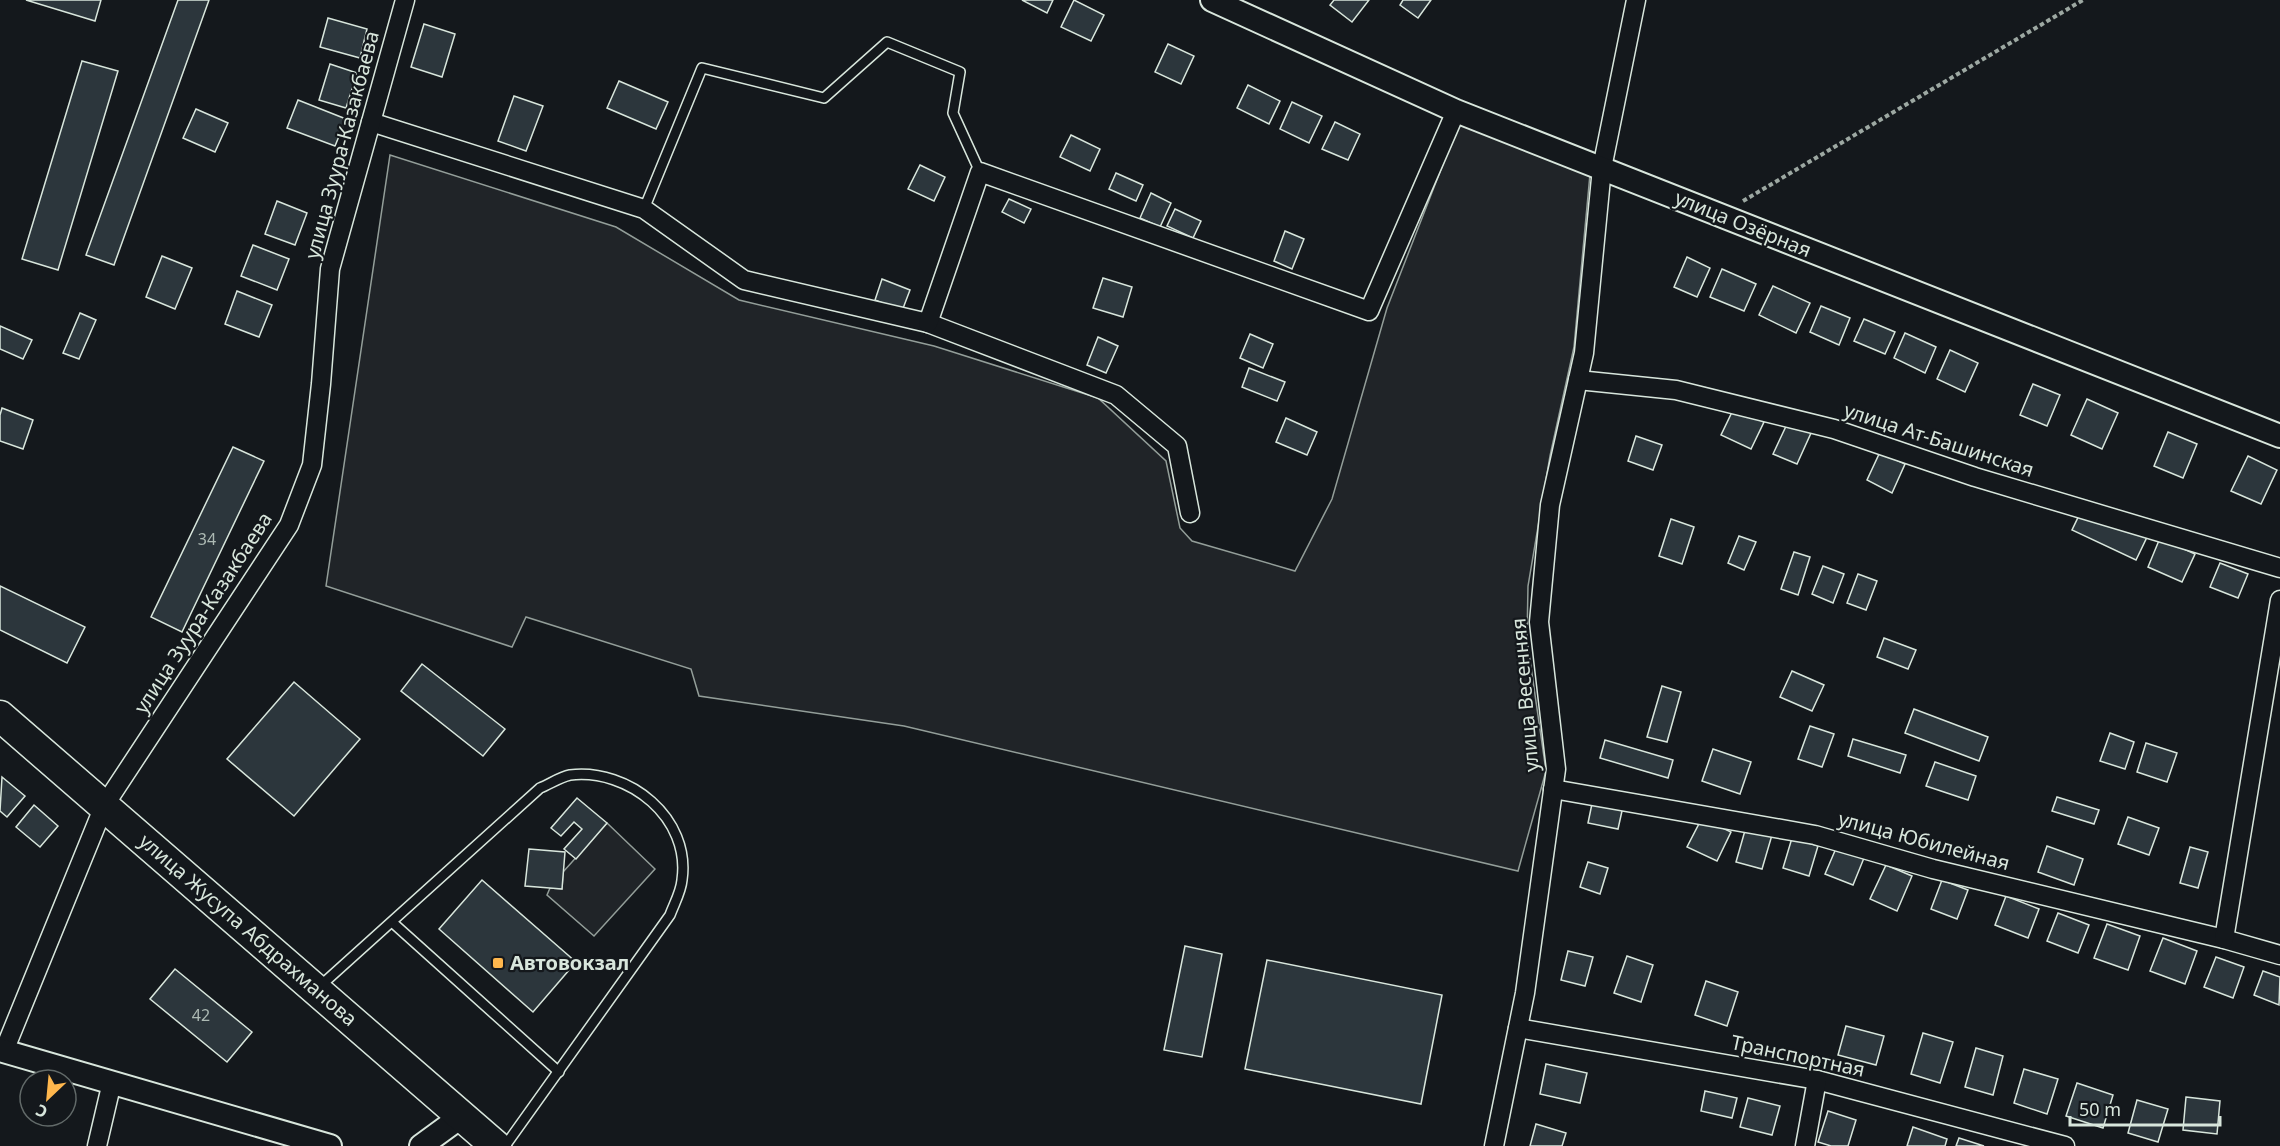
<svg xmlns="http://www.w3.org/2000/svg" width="2280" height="1146" viewBox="0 0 2280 1146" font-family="'Noto Sans',sans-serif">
<rect width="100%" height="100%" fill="#14181c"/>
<g fill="#202428" stroke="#939e99" stroke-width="1.5">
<polygon points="1459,123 1590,174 1574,347 1550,456 1528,586 1527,639 1546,771 1518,871 904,726 699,696 691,669 526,617 512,647 326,586 390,155 616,227 739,300 934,346 1098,398 1166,461 1180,528 1192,541 1295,571 1332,499 1387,308"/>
<polygon points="607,823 655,869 594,936 547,895 550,888 562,889 563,872"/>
</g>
<g fill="#2c363c" stroke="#d8e6dc" stroke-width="1.5">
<polygon points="26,0 101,0 95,21"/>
<polygon points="178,0 209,0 114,265 86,255"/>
<polygon points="1022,0 1053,0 1047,13"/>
<polygon points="1074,0 1104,15 1091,41 1061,27"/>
<polygon points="1334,0 1369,0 1352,22 1330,5"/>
<polygon points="1403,0 1431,0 1418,18 1400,5"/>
<polygon points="328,18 367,29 360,58 320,47"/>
<polygon points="424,24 455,34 442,77 411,67"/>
<polygon points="1168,44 1194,56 1181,84 1155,72"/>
<polygon points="82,61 118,71 58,270 22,259"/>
<polygon points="330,64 357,73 346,108 319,100"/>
<polygon points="619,81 668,102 656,129 607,108"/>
<polygon points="1248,85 1280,101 1269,124 1237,108"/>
<polygon points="514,96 543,106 526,151 498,141"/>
<polygon points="298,100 346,119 335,146 287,128"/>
<polygon points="1292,102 1322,116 1309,143 1280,129"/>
<polygon points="196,109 228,123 215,152 183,138"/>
<polygon points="1335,122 1360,134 1348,160 1322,149"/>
<polygon points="1071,135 1100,149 1090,171 1060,157"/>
<polygon points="920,165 945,177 934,201 908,189"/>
<polygon points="1116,173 1143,185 1136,201 1109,189"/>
<polygon points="1151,193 1171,203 1160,227 1140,218"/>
<polygon points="1009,199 1031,209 1024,223 1002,212"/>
<polygon points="277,201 307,213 295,245 265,234"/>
<polygon points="1175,209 1201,221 1193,238 1167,226"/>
<polygon points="1285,231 1304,239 1292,269 1274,261"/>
<polygon points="253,245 289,259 277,290 241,276"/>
<polygon points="162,256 192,268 175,309 146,297"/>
<polygon points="1687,257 1710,268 1697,297 1674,287"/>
<polygon points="1722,269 1756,284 1744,311 1710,297"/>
<polygon points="1103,278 1132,287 1123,317 1093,308"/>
<polygon points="882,279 910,290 902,311 875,300"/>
<polygon points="1773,286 1810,303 1796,333 1759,315"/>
<polygon points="237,291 272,305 259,337 225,324"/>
<polygon points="1821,306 1850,318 1839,345 1810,332"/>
<polygon points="80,313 96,320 79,359 63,353"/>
<polygon points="1864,319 1895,332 1885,354 1854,341"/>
<polygon points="0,326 32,340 23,359 0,349"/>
<polygon points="1905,333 1936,347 1925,373 1894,358"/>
<polygon points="1250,334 1273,344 1263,368 1240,358"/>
<polygon points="1098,337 1118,346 1106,373 1087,365"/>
<polygon points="1950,350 1978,363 1965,392 1937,379"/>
<polygon points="1249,368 1285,382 1277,401 1242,387"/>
<polygon points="2033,384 2060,395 2047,426 2020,415"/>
<polygon points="2087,399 2118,413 2102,449 2071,435"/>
<polygon points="2,408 33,420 23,449 0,441 0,415"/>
<polygon points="1734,408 1764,422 1751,449 1721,435"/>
<polygon points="1286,418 1317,432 1307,455 1276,442"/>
<polygon points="1788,422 1811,433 1797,464 1773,454"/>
<polygon points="2168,432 2197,444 2183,478 2154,466"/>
<polygon points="1636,436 1662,445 1653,470 1628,461"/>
<polygon points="233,447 264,461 182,632 151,617"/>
<polygon points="1880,452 1905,464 1892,493 1867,480"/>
<polygon points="2248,456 2277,470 2261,504 2231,491"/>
<polygon points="2084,505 2148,535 2136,560 2072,530"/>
<polygon points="1671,519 1694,527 1682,564 1659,556"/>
<polygon points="1739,536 1756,542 1744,570 1728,563"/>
<polygon points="2160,538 2195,554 2182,582 2148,567"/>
<polygon points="1794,552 1810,557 1798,595 1781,589"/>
<polygon points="2220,563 2248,574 2238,598 2210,587"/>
<polygon points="1823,566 1844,574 1833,603 1812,594"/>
<polygon points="1858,574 1877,581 1866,610 1847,603"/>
<polygon points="0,586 85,627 67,663 0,630"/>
<polygon points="1884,638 1916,650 1908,669 1877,657"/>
<polygon points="422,664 505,729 483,756 401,691"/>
<polygon points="1792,671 1824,685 1812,711 1780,697"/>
<polygon points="294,682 360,739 294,816 227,759"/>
<polygon points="1662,686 1681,692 1667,742 1647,737"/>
<polygon points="1914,709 1988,737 1979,761 1905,733"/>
<polygon points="1810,726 1834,734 1822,767 1798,759"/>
<polygon points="2110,733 2134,742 2125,769 2100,761"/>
<polygon points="1853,739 1906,755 1900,773 1848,756"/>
<polygon points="1605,740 1673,760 1668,778 1600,758"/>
<polygon points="2146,743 2177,753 2167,782 2137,772"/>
<polygon points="1713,749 1751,762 1740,794 1702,781"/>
<polygon points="1935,762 1976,776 1968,800 1926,786"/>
<polygon points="2,777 25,796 7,817 0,811"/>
<polygon points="1594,794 1624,802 1618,829 1588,823"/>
<polygon points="2057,797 2099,810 2094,824 2052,811"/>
<polygon points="577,798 607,823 576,859 564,849 582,829 574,822 561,836 551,828"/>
<polygon points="34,805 58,826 40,847 16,827"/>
<polygon points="2128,817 2159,828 2149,855 2118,844"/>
<polygon points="1702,818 1731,832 1717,861 1687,847"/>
<polygon points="1746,827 1772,835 1762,869 1736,862"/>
<polygon points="1792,838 1818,846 1809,876 1783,868"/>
<polygon points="1837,846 1864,858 1853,885 1825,874"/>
<polygon points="2047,846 2083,859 2074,885 2038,872"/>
<polygon points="2190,847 2208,852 2198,888 2180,883"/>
<polygon points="529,849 565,852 562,889 525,886"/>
<polygon points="1588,862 1608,868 1600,894 1580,887"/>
<polygon points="1886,865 1912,876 1897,911 1870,899"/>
<polygon points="482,880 576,962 533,1012 439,929"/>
<polygon points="1942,880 1968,890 1957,919 1931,909"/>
<polygon points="2006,896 2039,909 2028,938 1995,925"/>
<polygon points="2058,913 2089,925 2078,953 2047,941"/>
<polygon points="2107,924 2140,936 2128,970 2094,958"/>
<polygon points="2163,938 2197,951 2185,984 2150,971"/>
<polygon points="1185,946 1222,954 1202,1057 1164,1050"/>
<polygon points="1568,951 1593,957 1585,986 1561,980"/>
<polygon points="1627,956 1653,965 1641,1002 1614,993"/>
<polygon points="2216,957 2244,967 2233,998 2204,987"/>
<polygon points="1267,960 1442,995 1421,1104 1245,1069"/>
<polygon points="175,969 252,1032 227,1062 150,999"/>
<polygon points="2263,971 2280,977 2279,1005 2254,995"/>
<polygon points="1706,981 1738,992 1727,1026 1695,1015"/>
<polygon points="1846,1026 1884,1036 1876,1065 1838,1055"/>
<polygon points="1923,1033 1953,1042 1940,1083 1911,1074"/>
<polygon points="1976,1048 2003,1056 1993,1095 1965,1087"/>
<polygon points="1546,1064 1587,1073 1580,1103 1540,1094"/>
<polygon points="2024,1069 2058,1079 2047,1114 2014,1103"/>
<polygon points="2077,1083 2113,1095 2103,1128 2066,1116"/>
<polygon points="1705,1091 1737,1098 1732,1118 1701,1111"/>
<polygon points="2186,1097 2220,1101 2217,1134 2183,1130"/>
<polygon points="1748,1098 1780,1106 1772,1135 1740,1127"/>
<polygon points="2137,1100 2168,1109 2158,1142 2128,1133"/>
<polygon points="1828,1111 1856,1120 1848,1146 1831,1146 1818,1142"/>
<polygon points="1536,1124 1566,1133 1562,1146 1530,1146"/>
<polygon points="1913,1127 1947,1139 1945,1146 1907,1146"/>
<polygon points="1959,1138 1984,1146 1956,1146"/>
</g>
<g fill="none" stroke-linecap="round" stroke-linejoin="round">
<g stroke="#d8e6dc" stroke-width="12">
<g id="service">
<polyline points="644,209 702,68 824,98 887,42 960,72 953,113 980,172"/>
<polyline points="393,923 559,1072"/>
<path d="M318 988 540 788C550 784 560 777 570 775 629 768 691 818 682 880 681 892 674 904 670 915L505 1146"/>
</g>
</g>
<g stroke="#d8e6dc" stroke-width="21">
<g id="minor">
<polyline points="371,122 644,209 744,280 928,323 1116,395 1177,446 1190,513"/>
<polyline points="928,323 980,172 1369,311 1456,111"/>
<polyline points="1578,380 1676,390 1834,429 1975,477 2280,568"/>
<polyline points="1553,789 1815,835 1933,869 2224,939 2280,955"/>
<polyline points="2224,939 2280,600"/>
<polyline points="1518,1028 1817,1080 2065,1146"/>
<polyline points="4,1051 104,806 289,525 312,465 321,384 330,269 405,0"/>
<polyline points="97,1146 112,1082"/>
<polyline points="1494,1146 1525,993 1556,769 1539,622 1550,505 1584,353 1602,168 1636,0"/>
<polyline points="1805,1146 1817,1080"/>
</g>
</g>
<g stroke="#d8e6dc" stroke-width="26">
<g id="tertiary">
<polyline points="1212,0 1456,111 2280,436"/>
<polyline points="0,1050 330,1146"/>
<polyline points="421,1146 462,1116"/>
</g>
</g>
<g stroke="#d8e6dc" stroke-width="33">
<polyline id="trunk" points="0,716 496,1146"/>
</g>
<polyline stroke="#9da8a2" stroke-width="4" stroke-dasharray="4.5 3" stroke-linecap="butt" points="1743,201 2083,0"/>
<use href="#service" stroke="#14181c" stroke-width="9"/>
<use href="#minor" stroke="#14181c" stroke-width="18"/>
<use href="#tertiary" stroke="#14181c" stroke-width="22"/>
<use href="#trunk" stroke="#14181c" stroke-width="30"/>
</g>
<rect fill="#ffb74d" stroke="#14181c" stroke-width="2" x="492" y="957" width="12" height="12" rx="3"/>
<g text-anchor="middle" stroke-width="4.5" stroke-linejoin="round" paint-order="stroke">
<g font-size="16" fill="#adbab4">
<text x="207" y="545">34</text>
<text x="201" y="1021">42</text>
</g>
<g font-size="20" fill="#d8e6dc" stroke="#14181c">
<text transform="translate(342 145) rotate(-75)" y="7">улица Зуура-Казакбаева</text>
<text transform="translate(1743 224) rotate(22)" y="7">улица Озёрная</text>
<text transform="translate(1939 440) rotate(18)" y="7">улица Ат-Башинская</text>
<text transform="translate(203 613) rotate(-57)" y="7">улица Зуура-Казакбаева</text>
<text transform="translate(1525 695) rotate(-95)" y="7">улица Весенняя</text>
<text transform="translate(1924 841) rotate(15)" y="7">улица Юбилейная</text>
<text transform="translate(248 930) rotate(41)" y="7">улица Жусупа Абдрахманова</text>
<text transform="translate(1798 1056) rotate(12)" y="7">Транспортная</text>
</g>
<g font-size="20" font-weight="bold" fill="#d8e6dc" stroke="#14181c" text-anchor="start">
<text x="510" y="970">Автовокзал</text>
</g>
</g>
<g transform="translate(48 1098) rotate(206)"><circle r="28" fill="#14181c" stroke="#626a69" stroke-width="1.5"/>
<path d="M0-4.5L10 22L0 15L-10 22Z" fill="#ffb74d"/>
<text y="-9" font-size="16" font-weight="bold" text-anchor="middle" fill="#d8e6dc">С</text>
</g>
<path d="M2070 1116v9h150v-9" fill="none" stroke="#d8e6dc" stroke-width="3"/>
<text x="2079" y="1116" font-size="18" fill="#d8e6dc" stroke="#14181c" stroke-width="4.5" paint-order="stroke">50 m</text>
</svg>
